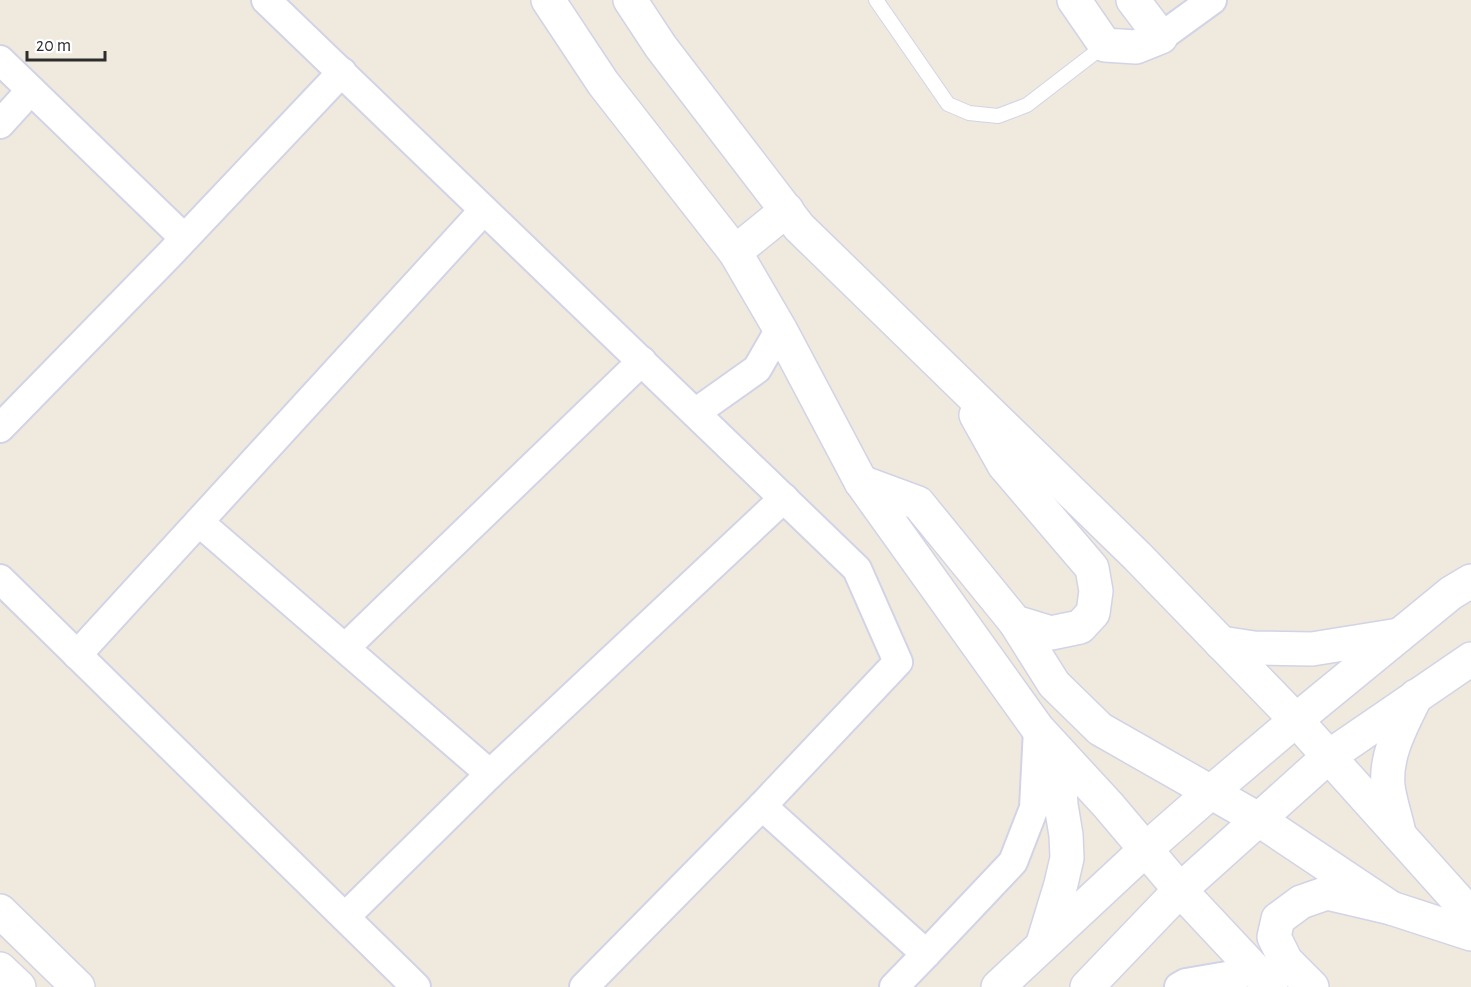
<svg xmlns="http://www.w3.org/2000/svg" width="1471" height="987" viewBox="0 0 1471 987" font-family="'Alegreya Sans',sans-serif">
<rect width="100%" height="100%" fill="#efeadd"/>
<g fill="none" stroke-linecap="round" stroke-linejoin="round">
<g stroke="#d2d3e6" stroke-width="16">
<polyline id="service" points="876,0 948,104 969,113 998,116 1027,105 1105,45"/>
</g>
<g stroke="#d2d3e6" stroke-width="32">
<g id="minor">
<polyline points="266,0 857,569 898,662 762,806 584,987"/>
<polyline points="1161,37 1212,0"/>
<polyline points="0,60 184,238"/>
<polyline points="0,124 31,90"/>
<polyline points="695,413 757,369 780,329"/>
<polyline points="0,428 168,256 342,72"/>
<polyline points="199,522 490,774"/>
<polyline points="0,579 416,987"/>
<polyline points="345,648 642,361"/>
<polyline points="77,655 484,210"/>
<polyline points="762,806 926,954 1013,862 1034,808 1038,729"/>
<polyline points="345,917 490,774 784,498"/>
<polyline points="894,987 926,954"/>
<polyline points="1179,987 1186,983 1256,971"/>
</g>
</g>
<g stroke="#d2d3e6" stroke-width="36">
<g id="tertiary">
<polyline points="1074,0 1105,45 1136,47 1161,37 1133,0"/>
<polyline points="735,252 787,210"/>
</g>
</g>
<g stroke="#d2d3e6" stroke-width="36">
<g id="secondary">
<polyline points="548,0 603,83 735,252 780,329 861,482 1038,729 1108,805 1180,890 1271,987"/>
<polyline points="630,0 661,47 799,227 1137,556 1296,720 1471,915"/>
<polyline points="861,482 918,503 1015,622 1051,633 1080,627 1093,613 1096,591 1092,568 1004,465 976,415"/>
<polyline points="1015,622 1054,684 1100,729 1258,819 1391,908"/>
<polyline points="1221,643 1254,648 1312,649 1399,635"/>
<path d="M1399 833C1396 818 1390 802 1388 786 1385 754 1402 725 1416 696"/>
<polyline points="0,911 78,987"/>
<polyline points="1043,943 1061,884 1067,858 1066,835 1061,805 1058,751"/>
<polyline points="0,969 19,987"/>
<polyline points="998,987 1146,849 1211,792 1296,720 1451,593 1471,581"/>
<polyline points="1087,987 1180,890 1328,757 1471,659"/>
<polyline points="1312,987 1286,961 1274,937 1278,919 1301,902 1327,893 1391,908 1471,934"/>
</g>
</g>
<use href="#service" stroke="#fff" stroke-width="14"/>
<use href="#minor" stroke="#fff" stroke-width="28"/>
<use href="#tertiary" stroke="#fff" stroke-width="33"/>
<use href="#secondary" stroke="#fff" stroke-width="33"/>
</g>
<path d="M27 51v9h78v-9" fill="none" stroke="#2c2c2c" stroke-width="3"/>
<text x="36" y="51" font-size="18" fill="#2c2c2c" stroke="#ffffff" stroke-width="4.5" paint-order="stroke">20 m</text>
</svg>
